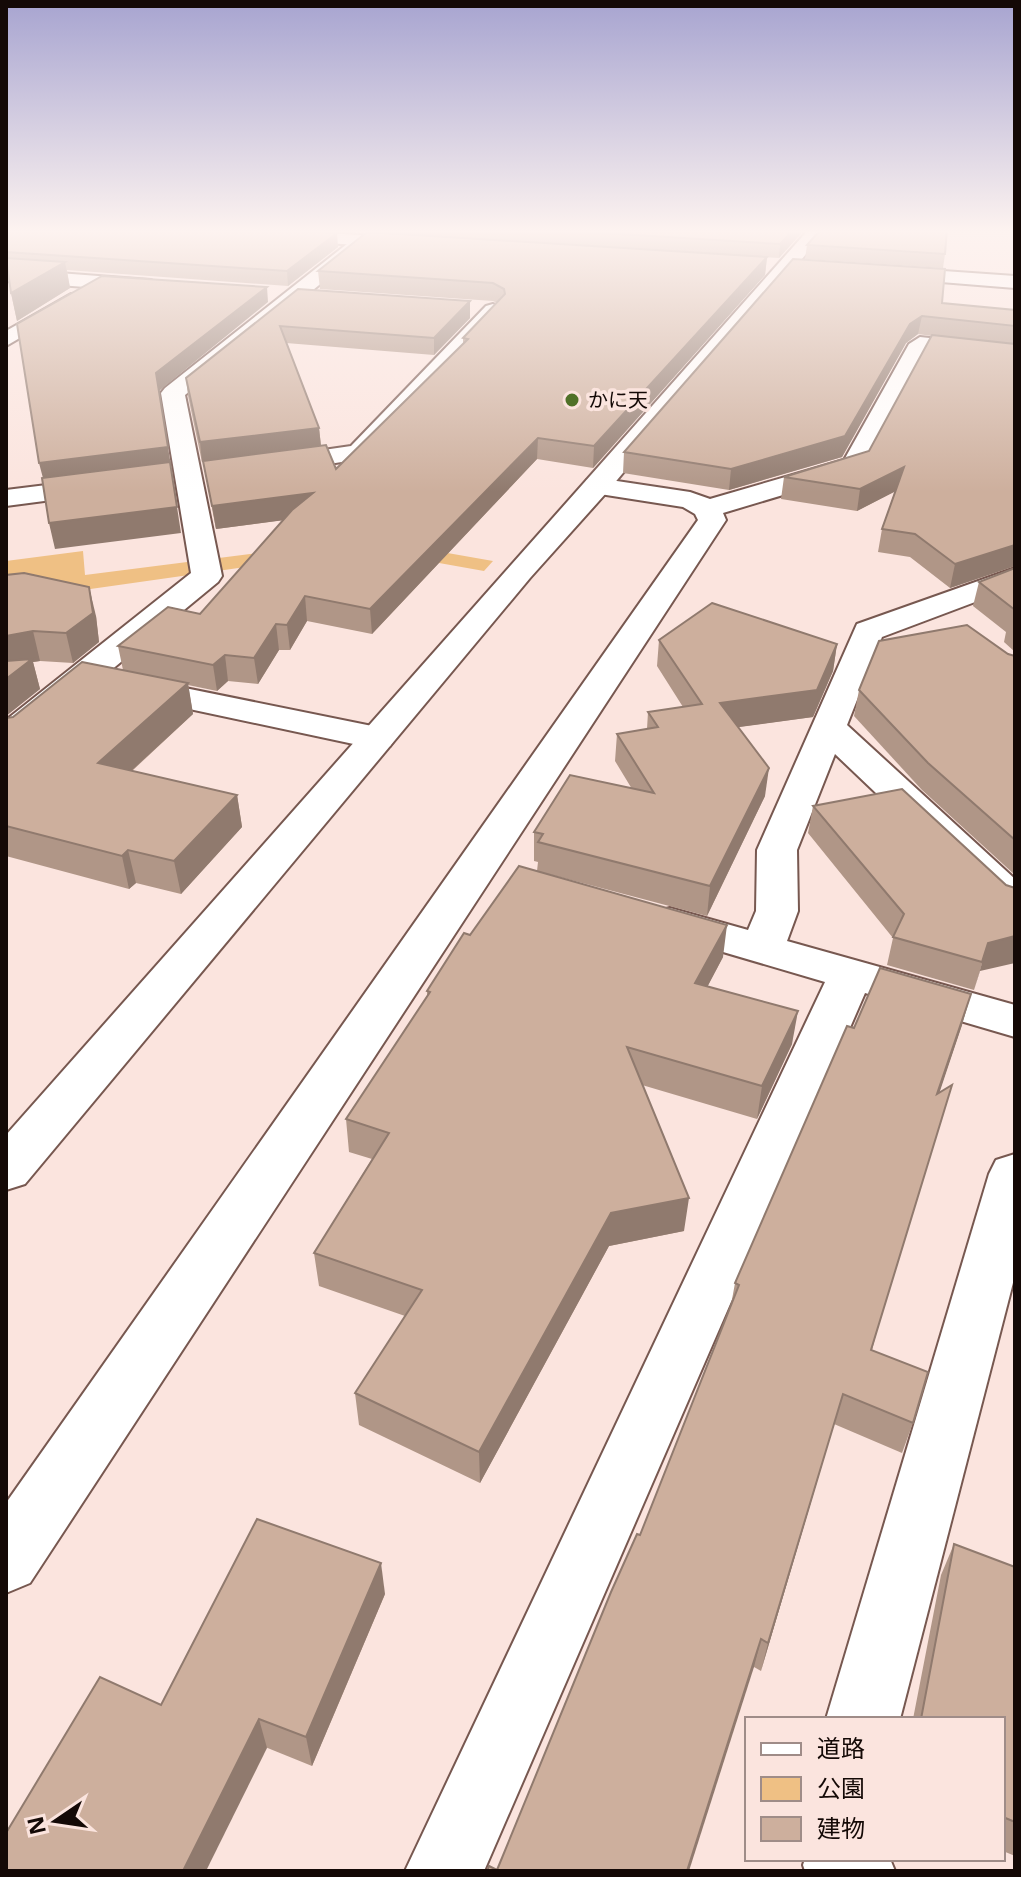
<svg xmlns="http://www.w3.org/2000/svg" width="1021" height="1877" viewBox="0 0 1021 1877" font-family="'Open Sans','Noto Sans JP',sans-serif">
<rect width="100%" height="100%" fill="#fbe4de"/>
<polygon fill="#efc084" points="368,539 493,561 484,571 366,550 6,601 6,561 83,551 85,575"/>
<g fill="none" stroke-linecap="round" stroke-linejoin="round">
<g stroke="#775850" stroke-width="4">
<g id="street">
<polygon points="363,235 369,236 372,240 369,244 185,395 222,576 218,582 19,746 6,749 6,720 191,573 161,393 165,388 357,236"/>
<polygon points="6,269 151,280 161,286 151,292 6,281"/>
<polygon points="71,294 81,300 78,304 6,346 6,331"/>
<polygon points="493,304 503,310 500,314 368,458 270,473 261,471 257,465 261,459 351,446 486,306"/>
<polygon points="920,337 1015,347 1015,361 927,351 863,471 723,513 726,520 30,1583 6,1593 6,1503 698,520 695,514 683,507 587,492 583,486 587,480 597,478 690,492 710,499 844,460 909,344"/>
<polygon points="103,478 113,480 117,486 113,492 6,506 6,490"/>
<polygon points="1015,568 1015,587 882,637 847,725 1015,879 1015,915 1000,911 835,754 797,850 798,911 787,941 1015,1005 1015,1037 865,993 484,1871 405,1871 825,982 655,932 648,922 655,912 670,908 748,930 756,911 757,850 857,624"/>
<polygon points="131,677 377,727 390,730 395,738 390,746 377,749 119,694 114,687 119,680"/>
<polygon points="1015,1154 1015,1275 900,1719 826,1719 989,1174 996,1160"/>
<polygon points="805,1859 890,1859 895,1871 805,1871 803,1865"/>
</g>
</g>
<g stroke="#775850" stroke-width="4">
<g id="secondary">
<polygon points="180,229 270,229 418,239 427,244 418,249 189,234"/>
<polygon points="809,229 827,229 607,492 530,578 25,1184 6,1190 6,1135"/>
<polygon points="886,267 1015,276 1015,288 879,277 876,273"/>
</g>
</g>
<use href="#street" fill="#fff" fill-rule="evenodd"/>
<use href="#secondary" fill="#fff" fill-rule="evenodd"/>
</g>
<g fill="#b09687">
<polygon points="6,229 338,247 288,286 67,270 70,288 17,321 11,293 6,255"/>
<polygon points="320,229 805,229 779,258"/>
<polygon points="807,245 945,254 943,268 805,259"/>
<polygon points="767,257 765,275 593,468 537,459 372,634 307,621 290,650 279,650 258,684 228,681 217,691 188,685 193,714 132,771 237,795 242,827 181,894 136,883 129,889 6,856 6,718 13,717 123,670 118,646 200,614 283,520 216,529 203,462 202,462 188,396 186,378 298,289 470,318 434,355 286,343 319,428 321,445 336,469 463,344 463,338 497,303 493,301 320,289 318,271"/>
<polygon points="942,303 1015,310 1015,566 950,588 910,557 878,552 882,529 895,491 857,511 781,499 784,477 869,451 932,336 918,334 906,343 842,457 729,490 623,473 624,452"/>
<polygon points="1015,568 1015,652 1004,642 1006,632 973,606 979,582"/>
<polygon points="6,575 96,616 99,642 73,663 40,661 33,662 40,689 6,716"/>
<polygon points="659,640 837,644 833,671 813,717 738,727 765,796 707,916 537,871 538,862 534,861 534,832 632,789 615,761 617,734 647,729 648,712 683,707 657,666"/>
<polygon points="1008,654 1015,656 1015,875 922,790 854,716 859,690"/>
<polygon points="813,806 1006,885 974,990 887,965 893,938 808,833"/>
<polygon points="470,935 723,957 707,987 792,1044 757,1119 642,1085 684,1231 609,1246 480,1483 359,1425 355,1393 405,1316 319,1286 314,1253 372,1159 349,1152 346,1119 427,996 427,991"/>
<polygon points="962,1025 939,1092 872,1350 913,1423 902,1453 834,1424 761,1671 754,1667 497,1870 640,1535 731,1305 735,1283 854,1028"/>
<polygon points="954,1544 1015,1567 1015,1856 1003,1851 1003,1719 913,1719 941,1575"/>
<polygon points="385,1594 312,1766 161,1705"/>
</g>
<g fill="#907a6e">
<polygon points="794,229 805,229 779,258 780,244"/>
<polygon points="337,233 338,247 288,286 287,271"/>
<polygon points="767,257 765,275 593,468 594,446"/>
<polygon points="65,262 70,288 17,321 11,293"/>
<polygon points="267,287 268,302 159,391 171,466 44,482 39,463"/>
<polygon points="470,301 470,318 434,355 434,338"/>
<polygon points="922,316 918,334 906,343 842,457 729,490 731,469 910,324"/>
<polygon points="319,428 321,447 202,462 200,442"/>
<polygon points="538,438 537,459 372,634 370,609"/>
<polygon points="904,467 900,489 857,511 860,489"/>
<polygon points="313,493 316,516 216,529 212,506"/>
<polygon points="177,507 181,533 55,549 49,523"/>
<polygon points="1015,545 1015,566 950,588 955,564"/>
<polygon points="89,587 96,616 99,642 73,663 66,633"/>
<polygon points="305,596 307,621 290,650 287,625"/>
<polygon points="276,624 279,650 258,684 254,658"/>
<polygon points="33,631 40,661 33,662 40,689 6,716 6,636"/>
<polygon points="837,644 833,671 813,717 717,730 720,703"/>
<polygon points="225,655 228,681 217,691 213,665"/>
<polygon points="188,683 193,714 105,795 98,763"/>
<polygon points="769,768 765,796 707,916 710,886"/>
<polygon points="237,795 242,827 181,894 174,861"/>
<polygon points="128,850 136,883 129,889 122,856"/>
<polygon points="727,925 723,957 692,1016 695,983"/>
<polygon points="1015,936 1015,963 980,971 974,990 988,943"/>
<polygon points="971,994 962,1025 929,1124 937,1094"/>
<polygon points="798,1011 792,1044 757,1119 762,1086"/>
<polygon points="689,1198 684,1231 609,1246 480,1483 479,1452 611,1213"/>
<polygon points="843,1394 834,1424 761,1671 768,1643"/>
<polygon points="381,1563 385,1594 312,1766 306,1737"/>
<polygon points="761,1639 754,1667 689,1871 687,1871"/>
<polygon points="259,1719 267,1748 206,1871 183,1871"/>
</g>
<g fill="#cdaf9d" stroke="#907a6e" stroke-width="2">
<polygon points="6,229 276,229 337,233 287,271 6,252"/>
<polygon points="539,229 794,229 780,244"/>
<polygon points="821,229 947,229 945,254 807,245"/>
<polygon points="367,232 767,257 594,446 538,438 370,609 305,596 287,625 276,624 254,658 225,655 213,665 118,646 168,607 200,614 292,510 313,493 212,506 203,461 326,445 336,469 468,339 463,338 505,294 504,289 493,283 318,271"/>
<polygon points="6,258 65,262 11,293"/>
<polygon points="793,259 945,269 942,303 1015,310 1015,326 922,316 910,324 845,436 731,469 624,452"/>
<polygon points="102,276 267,287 156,373 168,447 39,463 17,324"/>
<polygon points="298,289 470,301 434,338 280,326 319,428 200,442 186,378"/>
<polygon points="932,335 1015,344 1015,545 955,564 915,534 882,529 904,467 860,489 784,477 869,451"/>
<polygon points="170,462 177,507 49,523 42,478"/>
<polygon points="1015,568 1015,610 979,582"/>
<polygon points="24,573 89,587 93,613 66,633 33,631 6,636 6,575"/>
<polygon points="712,603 837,644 817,690 720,703 769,768 710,886 538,842 543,834 534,832 570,775 654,793 617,734 658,727 648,712 702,704 659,640"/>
<polygon points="967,625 1008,654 1015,656 1015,840 928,763 859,690 879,641"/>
<polygon points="32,659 6,679 6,661"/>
<polygon points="82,662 188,683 98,763 237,795 174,861 128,850 122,856 6,826 6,718 13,717"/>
<polygon points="902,789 1006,885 1015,888 1015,936 988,943 982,962 893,937 904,914 813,806"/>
<polygon points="519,866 727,925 695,983 798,1011 762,1086 627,1047 689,1198 611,1213 479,1452 355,1393 422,1290 314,1253 389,1133 346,1119 430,992 427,991 464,933 470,935"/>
<polygon points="880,968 971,994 937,1094 952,1085 871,1350 928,1372 913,1423 843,1394 768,1643 761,1639 687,1871 487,1871 489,1866 497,1870 611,1592 637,1534 640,1535 739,1285 735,1283 847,1026 854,1028"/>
<polygon points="257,1519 381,1563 306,1737 259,1719 183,1871 6,1871 6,1833 100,1677 161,1705"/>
<polygon points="954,1544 1015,1567 1015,1822 1003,1817 1003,1719 921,1719"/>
</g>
<linearGradient id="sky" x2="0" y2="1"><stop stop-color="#a7a4d0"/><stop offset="0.47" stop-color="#fdf3f0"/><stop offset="1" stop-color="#fdf3f0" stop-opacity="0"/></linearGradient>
<rect width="1021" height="492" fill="url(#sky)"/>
<circle fill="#507128" stroke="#fbe4de" stroke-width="3" cx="572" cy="400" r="8"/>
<g text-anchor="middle" stroke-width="7" stroke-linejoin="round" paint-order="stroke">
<g font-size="20" fill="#140906" stroke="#fbe4de" text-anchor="start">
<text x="588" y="407">かに天</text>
</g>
</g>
<rect width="1021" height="1877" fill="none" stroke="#140906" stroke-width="16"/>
<rect x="745" y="1717" width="260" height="144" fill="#fbe4de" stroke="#9f8c88" stroke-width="2"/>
<rect x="761" y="1743" width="40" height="12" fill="#ffffff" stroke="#9f8c88" stroke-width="2"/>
<text x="817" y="1757" font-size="24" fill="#140906">道路</text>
<rect x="761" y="1777" width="40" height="24" fill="#efc084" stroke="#9f8c88" stroke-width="2"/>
<text x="817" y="1797" font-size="24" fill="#140906">公園</text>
<rect x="761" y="1817" width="40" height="24" fill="#cdaf9d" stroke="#9f8c88" stroke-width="2"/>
<text x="817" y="1837" font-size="24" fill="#140906">建物</text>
<g transform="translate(56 1821) rotate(257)" stroke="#fbe4de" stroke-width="6" paint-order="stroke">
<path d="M0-6L14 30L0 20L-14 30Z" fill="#140906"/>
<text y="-12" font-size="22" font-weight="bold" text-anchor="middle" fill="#140906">N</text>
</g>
</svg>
